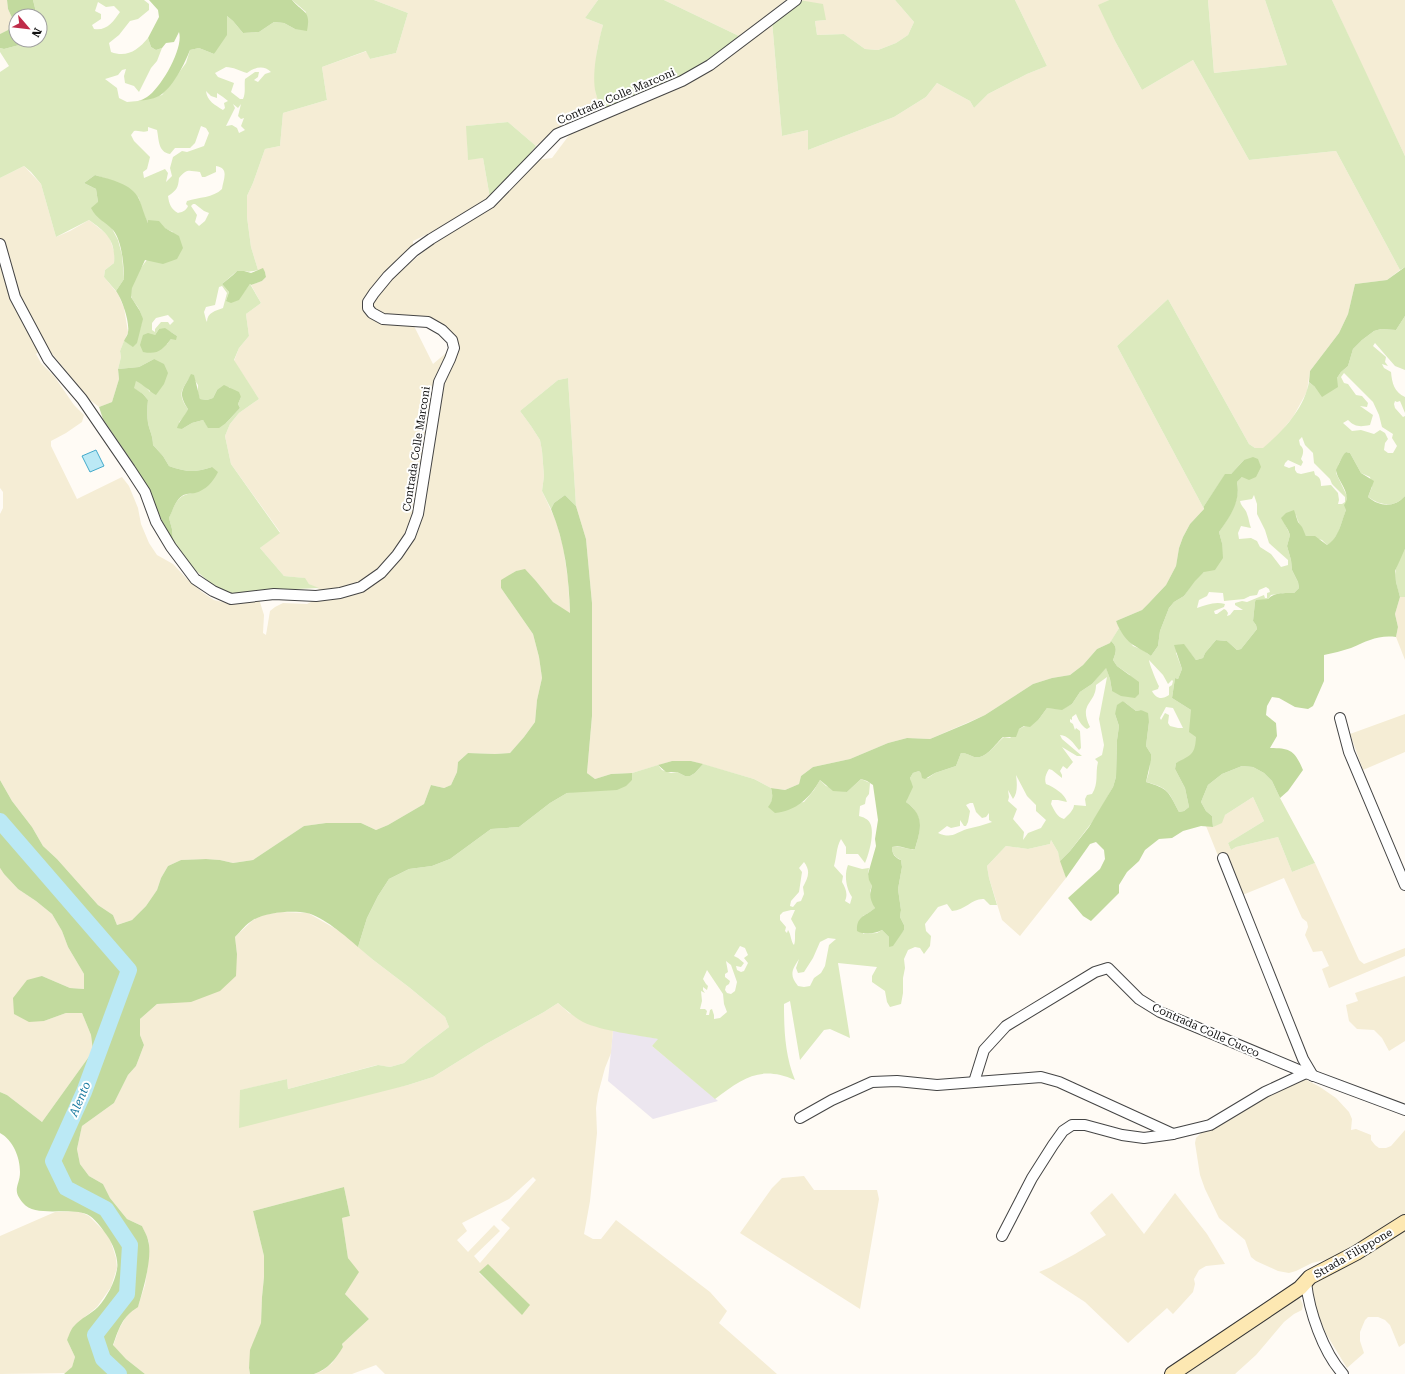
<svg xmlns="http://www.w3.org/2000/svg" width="1405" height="1374" viewBox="0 0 1405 1374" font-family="'Roboto Serif',serif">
<rect width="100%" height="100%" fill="#fffbf5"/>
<polygon fill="#ece6ef" points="613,1030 659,1039 652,1046 718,1101 653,1119 608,1081"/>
<g fill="#f5edd5" fill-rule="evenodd">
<polygon points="0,0 7,0 8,9 14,22 8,30 0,34"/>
<polygon points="374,0 598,0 585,18 603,25 597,50 595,83 596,95 605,111 571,122 555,130 536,146 508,122 467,126 468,159 483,158 490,198 440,228 413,241 413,246 385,273 368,295 365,302 366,312 382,322 413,324 433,364 446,353 457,349 457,342 454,334 439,322 424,317 388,316 379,312 374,307 373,303 374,298 397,274 434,243 493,204 536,160 552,158 570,134 682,86 704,73 772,21 782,136 808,130 808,150 894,117 926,97 937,83 970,101 974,108 988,94 1027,74 1047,66 1015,0 1109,0 1099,5 1115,41 1142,90 1193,60 1249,160 1336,151 1400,270 1387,280 1355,284 1348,314 1339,333 1310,371 1307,391 1304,397 1293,417 1279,434 1264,448 1255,448 1249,444 1168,299 1117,346 1204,509 1190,524 1183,537 1179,548 1176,566 1166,585 1149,603 1142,610 1116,621 1119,628 1110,643 1097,649 1083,665 1070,675 1052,678 1033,684 985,715 930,739 907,738 888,743 850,759 813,767 801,776 799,784 785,790 771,788 754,779 691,761 672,761 632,773 611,774 595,779 587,773 592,716 592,603 586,539 576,506 568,378 558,380 520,411 531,426 540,440 542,451 544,476 542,491 556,521 563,546 568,580 570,614 553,602 536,581 525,570 516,571 501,581 501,588 533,634 539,657 542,678 537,700 535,722 524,737 510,753 495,754 468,753 458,762 457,772 451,785 444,788 431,785 424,804 388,825 376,830 361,823 326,823 304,826 253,860 233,863 220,860 206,859 181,860 168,866 161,878 157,890 146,906 132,920 117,925 113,915 98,905 57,859 43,846 32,827 12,801 0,780 0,514 3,508 3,492 0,488 0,178 24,166 41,184 56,237 70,231 89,220 109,236 115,254 114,263 105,270 104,277 118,294 124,308 128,332 120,351 121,357 118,369 119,379 112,402 99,407 90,400 49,350 40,351 36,354 41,363 54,376 74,405 84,415 82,422 66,433 51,441 51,446 77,499 122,477 129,486 138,508 141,524 149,543 157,555 173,564 187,579 202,592 214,600 231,604 259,599 264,615 263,633 266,635 270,611 275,607 283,603 307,604 311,602 319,589 309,584 304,578 284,576 260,548 280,532 231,464 225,436 230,424 239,413 259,399 234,361 239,348 249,336 246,314 261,303 251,285 262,281 266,277 265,272 263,269 258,270 251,247 247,217 247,196 253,183 265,149 280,146 283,113 327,100 322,67 367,51 370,59 396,53 408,13"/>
<polygon points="664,0 786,0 741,37"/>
<polygon points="799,0 895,0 914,22 908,35 896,43 878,50 865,49 844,34 817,35 815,21 826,20"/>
<polygon points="1208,0 1265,0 1287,65 1214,73"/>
<polygon points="1332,0 1405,0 1405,156 1358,57"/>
<polygon points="1400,597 1405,597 1405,660 1396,637 1398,627 1395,614"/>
<polygon points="1405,714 1405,752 1363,770 1350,734"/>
<polygon points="1253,797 1264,821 1228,843 1231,850 1236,847 1278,837 1292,872 1315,863 1359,960 1364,964 1405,948 1405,956 1329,988 1322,969 1329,966 1322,951 1313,952 1305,935 1308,927 1307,922 1302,918 1284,878 1235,898 1206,826 1213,827 1225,815"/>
<polygon points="1051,840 1058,852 1066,878 1020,936 1002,920 989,878 987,866 1006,846 1028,849 1050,844"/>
<polygon points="0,868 4,874 18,889 36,901 52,914 62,931 68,947 84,974 84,989 70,988 42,976 44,1021 66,1013 82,1013 91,1035 93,1051 42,1122 7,1095 0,1092"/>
<path d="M281 912 308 913 343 933 372 959 410 988 445 1017 449 1027 420 1049 404 1063 390 1067 377 1065 288 1089 287 1079 241 1090H383L408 1085 433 1077 486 1044 544 1012 558 1003 569 1013 596 1026 613 1030 611 1053 605 1068 598 1094 596 1108 597 1133 590 1201 584 1234 593 1239H601L616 1220 710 1292 727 1311 719 1323 777 1374H385L376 1365 352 1374H314L322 1371 332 1363 343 1347 342 1344 369 1319 345 1294 358 1272 348 1258 342 1218 350 1216 344 1187 253 1211 264 1256V1277L262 1297 261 1324 255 1338 249 1368 250 1374H145L126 1359 113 1346 119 1329 128 1313 138 1306 145 1285 148 1265 149 1242 142 1226 127 1219 110 1198 103 1184 89 1176 80 1164 77 1149 82 1126 114 1103 128 1075 136 1066 144 1045 140 1035V1019L157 1004 170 1003 237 954 235 937 253 920 263 915ZM533 1177 536 1180 501 1220 510 1228 480 1263 474 1256 500 1231 494 1225 468 1252 457 1240 467 1231 462 1223 509 1199ZM488 1265 491 1268 522 1314 479 1273Z"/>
<polygon points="1405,976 1405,1041 1389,1051 1382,1038 1374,1030 1357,1029 1349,1021 1346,1005 1358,1001 1355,993"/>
<polygon points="1303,1078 1320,1087 1336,1098 1349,1112 1352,1119 1351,1130 1356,1129 1371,1135 1371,1140 1375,1145 1379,1148 1386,1148 1391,1146 1405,1130 1405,1214 1342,1253 1333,1258 1312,1263 1296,1271 1289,1273 1278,1271 1256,1261 1251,1257 1245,1240 1219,1218 1205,1189 1200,1175 1195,1143 1196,1138 1203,1131 1253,1102"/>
<polygon points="804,1176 814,1190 877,1190 879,1199 860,1309 740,1233 772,1188 782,1178"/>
<polygon points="1112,1193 1144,1234 1175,1193 1207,1234 1225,1264 1206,1266 1199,1270 1194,1279 1195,1284 1193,1292 1173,1314 1167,1308 1128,1343 1085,1302 1039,1272 1051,1267 1075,1254 1106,1235 1090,1213"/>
<polygon points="78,1211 89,1216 104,1231 110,1239 116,1258 117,1268 111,1287 97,1307 74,1326 67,1340 75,1357 72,1367 67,1373 0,1374 0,1236 55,1212"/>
<polygon points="1405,1224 1405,1343 1399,1347 1390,1325 1385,1320 1378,1317 1368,1317 1365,1320 1360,1332 1360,1341 1364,1353 1347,1368 1325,1332 1313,1302 1311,1287 1315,1281"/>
<polygon points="1293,1296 1300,1298 1303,1305 1302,1310 1294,1314 1284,1322 1256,1355 1235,1374 1180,1374"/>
</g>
<g fill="#dceabe" fill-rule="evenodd">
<path d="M33 0H144L149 4V10L138 19 130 21 119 35 109 43 111 52C127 58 138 50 148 38L151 47 156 50 162 48 157 61 151 68 139 92 134 86 125 83 124 76 126 69 122 70 118 75 105 79 117 88 119 98 127 102 138 101 162 95 175 78 186 63 190 50 199 48 214 54 227 16 233 21 243 33 259 32 274 22 284 23 295 29 306 12 292 0H374L408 13 396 53 370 59 366 51 322 67 327 100 283 113 280 146 265 149 253 183 247 196V217L251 247 258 270C248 273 247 271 237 271L222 284 229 292 226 301 244 292 250 284 261 303 246 314 249 336 239 348 234 360 259 399 239 413 230 424 225 436 231 464 280 533 260 548 284 576 305 578 309 584 319 588 273 590 236 595 220 591 194 569 182 553 173 540 172 529 169 518C175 504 177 495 193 493L212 467C194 473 187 472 169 466L163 456 153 445C153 436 150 432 148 423 147 416 147 408 148 400L143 394 133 388 136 380 144 385 150 392 154 359 139 367 118 369 121 357 120 351 124 341 133 346C138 333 146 322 139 309 137 305 132 300 131 296 129 274 159 246 173 232L164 228 149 225 142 211 139 198 113 181 95 175 84 183 96 189 98 202 118 240 122 255 124 279 116 291 104 277 105 270 114 263C116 240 106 232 89 220L56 237 41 184 31 172 24 166 0 178V72L9 66 0 52V48L4 49 27 43 30 40H40V16H37ZM98 2 106 7 114 6 120 12C113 22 107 31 94 29L92 25 101 19V14L95 11ZM226 67C233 67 240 71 247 73 255 67 264 65 271 72L265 74 258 82 254 80 258 77 259 72H255L245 79C244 86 246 92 243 99H240L231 92 234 83 218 77 215 73ZM206 91 211 96 217 98V93L223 97 228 101 224 103 225 108 223 110C215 105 207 101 206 91ZM233 104 238 108 241 104 238 116 241 119 244 118 241 126 245 130 239 133 237 128 232 125 226 126 235 108ZM201 126 206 128 209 133 204 146 187 152 182 151 173 157 170 168 172 176 166 182 168 173 165 169 144 178 143 172 147 169 150 157 134 141 131 135 134 131C139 130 142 133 148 131V127L157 130C159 140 158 152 170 154L175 148H190L195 143ZM216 166C230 168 223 180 222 189 213 198 199 197 187 201L186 204 188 206C186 211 182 212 178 213 171 209 169 204 168 196 177 190 178 188 179 178 187 168 189 171 200 172L202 177H205L216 172ZM193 204H195L204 211 209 213 205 221 199 226 195 222 197 215 191 206ZM222 286 227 293 223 308C216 311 207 312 207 322L206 320 204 312 206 307 215 305 219 287ZM168 315 174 321 170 325 168 322H161L155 329V332L152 330V323L156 318ZM159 329 171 332 177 336 171 339 167 344 155 335ZM191 375 198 385V393L200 399 207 400 213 398 217 390 229 387 241 397 238 404 240 408 226 423 208 427 203 420 192 423 182 429 179 422 185 416 188 409C176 393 183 389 191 375Z"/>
<path d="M598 0H664L741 37 701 67 681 78 605 111C602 106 597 100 596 94 591 75 598 43 603 25L585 18Z"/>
<polygon points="799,0 823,4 826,20 815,21 817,35 844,34 865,49 878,50 896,43 908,35 914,22 895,0 1015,0 1047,66 1027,74 988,94 974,108 970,101 937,83 926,97 894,117 808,150 808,130 782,136 772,21"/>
<polygon points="1109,0 1208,0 1214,73 1287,65 1265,0 1332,0 1405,156 1405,267 1400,270 1336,151 1249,160 1193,60 1142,90 1115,41 1098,5"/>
<polygon points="508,122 536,146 519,168 490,198 483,158 468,160 466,126"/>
<path d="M1168 299 1249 444 1255 448H1263C1283 431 1304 409 1309 382L1315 387 1337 378 1341 372 1348 366 1353 349 1362 340 1374 331 1381 329 1396 330 1405 316V370L1395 366 1375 343 1373 346 1386 357 1385 362 1388 366 1382 364 1384 368 1391 372C1392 383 1394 392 1405 397V413L1400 401 1397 402 1395 401 1394 404 1395 408 1403 417 1405 416V496C1394 508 1381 506 1368 497L1372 487 1370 477 1361 473 1350 453 1346 452 1339 463 1336 473 1347 496 1346 510 1338 533 1332 542 1327 545 1322 540 1306 536C1302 528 1298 523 1296 515L1285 524 1290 535 1287 546 1291 560 1292 570 1298 582 1299 588 1294 593H1283L1271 595 1268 599 1255 602 1253 621 1256 625 1257 629 1241 649 1237 650 1227 641 1216 640 1205 653 1203 658 1196 660 1184 645 1176 653 1182 669 1178 679 1175 678 1172 698 1191 710C1193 722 1201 743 1193 753 1189 758 1181 761 1176 763L1175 769 1185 788 1189 807 1184 811 1179 812C1168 791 1169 788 1146 782L1149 772 1151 754 1146 746 1149 722 1141 710 1136 711 1123 701 1115 714 1119 726 1117 740 1116 777 1113 787 1096 817 1070 851 1060 861 1058 852 1051 840 1050 844 1028 849 1006 846 987 866 989 878 997 905H990L984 899C972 898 966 910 952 911L947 904 938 907 925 924 926 931 931 936 930 946 924 954 920 948 915 947 908 950 904 959 905 968 903 978V993L901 1004 890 1007 887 1002 885 991 872 982V976L877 967 838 963 850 1038 830 1029 824 1030 800 1060 790 1001 784 1004C784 1030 785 1056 795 1080 760 1065 743 1078 715 1099L652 1046 658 1039C637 1035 602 1031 583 1022 574 1017 566 1010 558 1003L544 1012 486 1044 433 1077 408 1085 239 1128 240 1090 287 1079 288 1089 378 1065 390 1067 404 1063 420 1049 449 1027 445 1017 410 988 372 959 358 947 367 918 378 896 389 879 409 869 432 866 450 859 491 829 519 827 550 803 567 793 632 780V773L658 765 662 770 671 773 677 772 685 776H690L695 773 703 764 754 779 771 788C773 795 773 801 769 807L804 802 814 790 820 780 826 786 847 792 861 779 870 783 869 794 866 798 865 804 860 806 859 816C863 817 868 819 870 823 875 832 869 854 865 863L858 854H846V847L841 839C836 848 837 856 834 866L843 876 842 882C846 889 848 894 845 901L850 904 852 897C846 888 844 875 848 865L862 869 869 868 868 874 872 886 870 891 875 908 870 912 863 916V934L877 933 882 930 889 937V947L904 930V925L900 917 901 910 898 889 902 867 901 860C895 857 892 854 892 847 901 845 906 850 915 849 921 829 924 815 906 802L911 782 910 778 913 773 919 771 922 773V778H928L935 773 956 766 961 753C966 753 969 755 974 757 986 760 995 744 1004 737L1010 738 1019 729 1039 719 1047 708 1062 709 1072 704 1080 692 1092 684 1106 667 1110 679 1112 691 1130 675 1117 666 1113 660C1116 652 1118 647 1111 641L1119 628 1133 646 1143 650 1151 656 1158 646 1160 631 1169 608 1174 602 1184 596 1194 581 1204 572 1222 543 1219 532C1229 518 1241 499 1237 482L1242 477 1244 460 1231 474 1225 475 1204 506V509L1117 346ZM1344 373 1373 402 1379 415 1382 427 1393 434 1392 438 1397 446 1393 453H1388L1384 450 1385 443 1388 439 1385 433 1380 430 1374 434 1361 430 1352 431 1343 423 1348 420C1355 427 1360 427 1370 425L1373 415 1360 406 1367 407 1368 403 1362 396 1356 395 1348 384 1344 383 1341 377ZM1302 437 1305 445 1313 453 1314 463 1330 479 1332 484 1345 497V502L1342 504H1338L1339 500 1338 493 1331 485 1321 486C1321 480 1320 477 1315 475L1314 471 1301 474 1297 473 1295 470V466L1289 468 1284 466 1285 463 1288 460 1301 466 1303 462 1301 459C1303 454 1305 449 1300 445L1299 440ZM1254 495 1257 504V514L1265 530 1269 543 1288 560V565L1281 567 1271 554 1260 547 1257 541 1251 538 1239 539 1238 533 1241 526 1251 528C1249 523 1249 519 1247 514 1246 509 1241 507 1240 501L1252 499ZM1266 587 1269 589 1270 592 1267 593V598H1265L1264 595 1247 602 1242 601 1235 603V605L1243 610H1234L1230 615 1227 616 1228 613 1226 610 1224 609 1217 614H1215L1214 611 1224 607 1225 604C1215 601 1206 605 1197 608L1199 600 1207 596 1209 592 1223 593 1224 601 1244 599 1250 596 1257 595 1259 590ZM1149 660 1163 675 1168 684 1172 680 1173 681 1172 685 1169 687V695C1162 700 1156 699 1152 691L1158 689 1159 686C1157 683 1149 663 1149 660ZM1107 677 1099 719 1104 745 1102 755 1095 759 1098 762C1095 774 1099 783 1092 794L1087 795 1085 799 1086 806 1074 805C1074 810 1068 815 1064 819 1057 817 1054 810 1051 804L1052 800H1058L1067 802C1065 794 1054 787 1046 784 1044 778 1046 774 1049 769L1052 770 1062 778V775L1060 771 1063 766 1067 769 1073 762 1062 747 1077 756H1082L1062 739 1060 735C1068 735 1074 744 1079 750L1081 748 1080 731 1076 728 1075 730 1073 724 1070 722V719L1072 720V717L1076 714C1078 719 1081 726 1087 729L1090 727C1078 703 1096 704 1096 685ZM1166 707 1173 708 1183 728H1178L1170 726 1168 723 1169 715 1165 713 1161 720 1160 718ZM1016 775 1027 796 1036 805V811L1046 820 1041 828 1028 833 1023 840 1024 832 1013 819 1017 809 1008 801 1009 797 1008 790 1013 799C1018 793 1017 782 1016 775ZM970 803H973L976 812 982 818 986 817 989 813V820L992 822C984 825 975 827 967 829 955 833 952 839 938 833L947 826 951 828 960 826V820L964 826H966L968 822 970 811 966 805ZM804 862C811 871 808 878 803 887L804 894 801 901 797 902 793 907 790 906 791 901 799 892 802 872 799 868ZM791 910H795L791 919 796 928C794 933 796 939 794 945 791 942 791 934 788 930L787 933 785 931 786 927 780 920V915L783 912ZM828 938 836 939 829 945 825 966 821 973 814 978 810 986 804 987 798 986C789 975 792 970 799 959L796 968 798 973 804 972 813 958 820 942ZM740 946 745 948 748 955 744 958 748 963 744 971 741 972 737 970 736 966 741 967 744 963 738 958 734 956ZM726 961 731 965 737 982 735 991 731 994 727 993 725 990 726 986 729 984 730 981 725 977V974L728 972ZM707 970 723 994 724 1004 727 1012 720 1018 714 1019V1015L712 1009 710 1010 709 1015H706L707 1011 705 1009H700L702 1001 701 991 705 993 703 990V987L707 990 708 986 706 984 703 979Z"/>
<polygon points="568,378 576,506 565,495 554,503 551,509 542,491 544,476 542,451 540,440 531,426 520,411 558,380"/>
<path d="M1405 549V597H1400C1393 573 1393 571 1405 549Z"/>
<polygon points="1242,766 1253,767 1264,773 1272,781 1280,798 1315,863 1292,872 1278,837 1236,847 1231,850 1228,843 1264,821 1253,797 1225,815 1222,823 1213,827 1212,816 1206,811 1201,802 1208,785 1222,774"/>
</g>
<g fill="#c2da9e">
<polygon points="7,0 33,0 37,16 16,16 16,40 30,40 27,43 4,49 0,48 0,34 8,30 14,22 8,9"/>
<path d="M149 0H292C304 14 311 10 307 31L295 29 284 23 274 22 259 32 243 33 233 21 227 16V35L214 54 199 48 190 50C185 63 174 85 162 94 156 99 145 100 138 101 141 100 144 99 147 97 161 88 184 48 179 32L174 42 166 43 162 48 156 50 151 47 148 38 159 17 158 10Z"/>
<path d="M95 175C111 180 131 183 139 199 142 206 144 215 148 223V220L159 221 165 228 179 236 183 248 177 259 163 264 145 260 132 288 131 297 140 311 143 319 137 343 133 347 124 341C125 338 128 335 128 332 130 322 122 299 116 291L124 279C124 266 122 240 113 230 105 221 97 220 91 208L98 202 96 189 84 183Z"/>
<polygon points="1405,267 1405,316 1396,330 1381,329 1374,331 1362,340 1353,349 1348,366 1341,372 1337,378 1338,387 1322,397 1315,387 1309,382 1310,371 1339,333 1348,314 1355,284 1387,280"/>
<polygon points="263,268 265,272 266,277 262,281 251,285 250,284 239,300 231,303 226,301 229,292 222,284 233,275 237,271 244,271 251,273"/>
<path d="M165 328 177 336 176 340 171 339C162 350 158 355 143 352L140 345 143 335 148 333 155 335 159 329Z"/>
<path d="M154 359 164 364 168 373 164 384 156 395C149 391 144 385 136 381L134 388 143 394 148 400C147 408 147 416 148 423 150 432 153 436 153 445L163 456 169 466C187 472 194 473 212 467L218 472C213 482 206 490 195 493 191 494 186 493 182 496 175 501 173 510 169 518L172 529 173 540 162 521 149 490 135 466 103 419 99 407 112 402 119 379 118 369 139 367Z"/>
<path d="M191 374 194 375 200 399 207 400 213 398 217 390 224 385 239 392 241 397 238 404 240 408 226 423 219 428H208L203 420 192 423 182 429 177 428C179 421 185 416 188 409 177 392 183 390 191 374Z"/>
<path d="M1346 452 1350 453 1361 473 1374 481 1368 497C1380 507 1394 508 1405 496V549L1395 571 1396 582 1400 597 1395 614 1398 627 1396 637C1377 635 1368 641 1351 648 1342 651 1333 653 1324 655V681L1313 706 1308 709 1295 707 1279 698 1272 697 1267 706 1266 715 1276 723 1277 736 1270 748C1291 748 1295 751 1303 770L1288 791 1280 798 1272 781 1264 773 1253 767 1242 766 1222 774 1208 785 1201 802 1206 811 1212 816 1213 827 1201 826 1183 831 1172 838 1159 839 1145 850 1139 861 1127 872 1119 885V893L1091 921 1083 916 1068 898 1100 869 1105 859 1104 850 1096 842 1090 844 1066 878 1060 861 1070 851 1089 827 1113 787 1116 777 1117 740 1119 726 1115 714 1117 705 1123 701 1136 711 1141 710 1148 713 1149 722 1146 746 1151 754V760L1146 782C1169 789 1168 791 1179 812L1184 811 1189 807 1185 788 1175 769 1176 763C1191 755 1195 755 1196 737L1189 732 1191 710 1172 698 1175 678 1178 679 1182 669 1174 645 1184 644 1196 660 1203 658 1205 653 1216 640 1227 641 1237 650 1241 649 1257 629 1256 625 1253 621 1255 602 1256 600 1268 599C1274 592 1285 593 1294 593L1299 588 1298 582 1292 570 1291 560 1287 546 1290 535 1288 530 1281 518 1286 513 1294 510 1298 522 1302 527 1306 536H1315L1327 545C1339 538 1341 522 1346 510L1344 505C1353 494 1337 481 1336 470 1338 466 1343 454 1346 452Z"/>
<path d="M1253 457 1258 459 1261 467 1256 477 1249 480 1242 477 1237 482C1241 501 1230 517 1219 532L1222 543 1223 558 1215 570 1204 572 1195 581 1184 596 1174 602 1169 608 1160 631 1158 646 1151 656C1146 652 1141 650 1135 646 1127 642 1119 630 1116 621L1142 610 1149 603 1166 585 1176 566 1179 548 1183 537 1190 524 1204 509V506L1225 474H1231L1244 460Z"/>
<path d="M565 495 576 506 586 539 592 603V716L587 773 595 779 611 774 632 773V780L626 786 617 790 567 793 550 803 519 827 491 829 450 859 432 866 409 869 389 879 378 896 367 918 358 947C347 937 322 916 307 913 293 910 266 912 253 920 246 924 241 931 235 937L237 954 236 976 220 991 191 1002 157 1004 140 1019V1035L144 1045 136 1066 128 1075 114 1103 82 1126 77 1149 80 1164 89 1176 103 1184 110 1198 127 1219 142 1226C144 1231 147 1235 148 1240 153 1257 143 1290 138 1307 122 1317 119 1328 113 1345L126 1359 145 1374H64L72 1367 75 1357 67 1340C69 1335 71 1329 74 1326 81 1318 91 1314 98 1307 107 1297 115 1282 117 1269 119 1260 113 1244 108 1237 103 1230 97 1221 90 1216 73 1205 36 1219 23 1203 11 1189 20 1186 20 1172 20 1157 13 1140 0 1133V1092L7 1095 42 1122 93 1051 91 1035 82 1013H66L44 1021 29 1022 14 1014 13 998 27 980 42 976 70 988 84 989V974L68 947 62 931 52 914 36 901 18 889 4 874 0 868V780L12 801 32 827 43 846 57 859 98 905 113 915 117 925 132 920 146 906 157 890 161 878 168 866 181 860 206 859 220 860 233 863 253 860 304 826 326 823H361L376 830 388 825 424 804 431 785 444 788 451 785 457 772 458 762 468 753 495 754 510 753 524 737 535 722 537 700 542 678 539 657 533 634 501 588V580L516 571 525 569 536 581 553 602 570 613C569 578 565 542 551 509L554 503Z"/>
<path d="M1111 641C1118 647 1116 652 1113 660L1117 666 1139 682V694L1135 698 1121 696 1112 691 1110 679 1106 668 1092 684 1080 692 1072 704 1062 710 1047 708 1039 719 1030 727 1024 726 1019 729 1016 737H1003C995 744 986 760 974 757 969 755 966 753 961 753L956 766 935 773 925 779 922 778 921 773 919 771 913 773 910 778 913 787 906 802C925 816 921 828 915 849 906 850 901 844 892 847 892 854 895 858 901 860L902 867 898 889 901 910 900 917 904 925V930L893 946 889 947V937L882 930C875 934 864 935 857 931 856 916 866 916 875 908 870 900 869 895 872 886L869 880 868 874 876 846 875 839 878 820 873 785 867 781 861 779 847 792 833 791 820 780C810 798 796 811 775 813L768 807C773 801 773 795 771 788L785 790 799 784 801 776 813 767 850 759 888 743 907 738 930 739 968 723 985 715 1033 684 1052 678 1070 675 1083 665 1097 649 1110 643Z"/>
<polygon points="672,761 691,761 703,764 695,773 690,776 685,776 677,772 666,772 658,765"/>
<path d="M344 1187 350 1216 342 1218 348 1258 359 1272 345 1294 369 1319 342 1344 343 1347C335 1360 328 1369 314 1374H250L249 1368 250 1350 261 1323 262 1297 264 1277V1256L253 1211Z"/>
<polygon points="488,1264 530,1305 522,1315 479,1272"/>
</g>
<polygon fill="#bbe9f5" stroke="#43aacb" points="96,450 104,466 90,472 82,456"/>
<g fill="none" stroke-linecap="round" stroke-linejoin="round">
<polyline stroke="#bbe9f5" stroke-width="16" points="0,821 129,970 84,1092 53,1161 66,1188 106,1209 130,1245 127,1294 95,1335 103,1359 119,1374"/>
<g stroke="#444" stroke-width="12">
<g id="street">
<polyline points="0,244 15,297 48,359 82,399 130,469 145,492 156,522 171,547 195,579 213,591 231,599 274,594 316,596 340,593 361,587 381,573 397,555 410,536 418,514 439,382 450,359 454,348 452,340 442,330 428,322 383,319 372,313 368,308 368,302 374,293 388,276 414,251 431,239 490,203 557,134 682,81 710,65 796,0"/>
<polyline points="1340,718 1349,752 1405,885"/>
<polyline points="1223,858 1303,1059 1313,1076"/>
<polyline points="974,1082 984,1050 1006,1026 1095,972 1108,968 1139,999 1160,1012 1306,1073 1405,1110"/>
<polyline points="800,1118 832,1100 872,1082 897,1081 937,1085 1041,1077 1059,1082 1173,1134"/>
<polyline points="1002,1236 1032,1178 1053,1145 1063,1131 1072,1125 1085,1125 1122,1135 1144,1138 1173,1134 1210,1125 1265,1092 1306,1073"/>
<path d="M1306 1282C1309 1311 1323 1352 1343 1374"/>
</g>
</g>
<g stroke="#333" stroke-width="16">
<polyline id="secondary" points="1172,1374 1300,1288 1310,1277 1356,1253 1405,1222"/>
</g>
<use href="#street" stroke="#fff" stroke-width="10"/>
<use href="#secondary" stroke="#fde8b2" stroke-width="14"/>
</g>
<g text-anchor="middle" stroke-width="4" stroke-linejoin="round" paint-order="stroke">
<g font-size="11" fill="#111" stroke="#fff">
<text transform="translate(616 96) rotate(-23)" y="4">Contrada Colle Marconi</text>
<text transform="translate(416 449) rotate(-81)" y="4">Contrada Colle Marconi</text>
<text transform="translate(1206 1030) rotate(24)" y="4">Contrada Colle Cucco</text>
<text transform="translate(1353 1253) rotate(-30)" y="4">Strada Filippone</text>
</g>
<g font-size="12" font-style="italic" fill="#1b7ca1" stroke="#fff">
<text transform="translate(80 1099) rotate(-67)" y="4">Alento</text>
</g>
</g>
<g transform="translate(28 28) rotate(118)"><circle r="19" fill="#ffffff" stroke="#a0a0a0"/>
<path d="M0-3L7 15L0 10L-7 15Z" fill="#bf2b49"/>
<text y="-6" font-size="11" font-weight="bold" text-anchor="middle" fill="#111111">N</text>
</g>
</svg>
